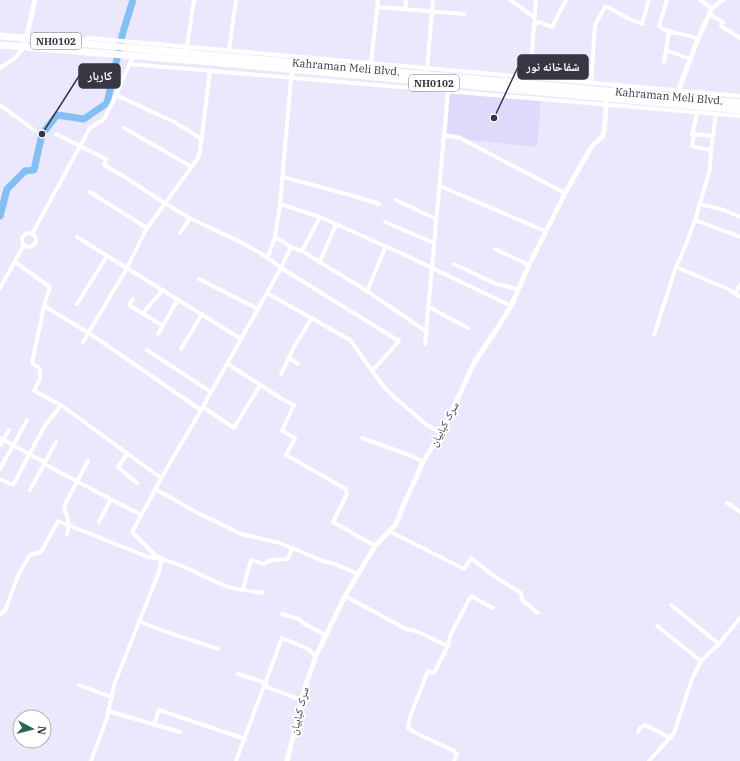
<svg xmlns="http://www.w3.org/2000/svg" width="740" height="761" viewBox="0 0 740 761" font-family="'IBM Plex Serif','Noto Naskh Arabic',serif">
<rect width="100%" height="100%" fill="#ebe7fc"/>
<polygon fill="#e0d9fb" points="450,93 541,101 537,147 467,140 447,134"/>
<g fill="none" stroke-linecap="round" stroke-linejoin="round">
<polyline stroke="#84bff4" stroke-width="7" points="0,216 7,189 25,171 34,170 42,134 57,115 84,119 107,103 123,32 133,0"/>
<g stroke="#fff" stroke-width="4">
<polyline points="510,0 534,17"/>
<path d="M667 0 659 26C666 34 686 33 698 39"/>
<polyline points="700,0 712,8"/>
<polyline points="378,7 464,14"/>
<polyline points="405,9 406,0"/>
<polyline points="709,14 723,22 721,26 740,38"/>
<polyline points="534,26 539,22 552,27 566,0"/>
<polyline points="78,42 89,38 740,96"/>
<polyline points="229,50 236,0"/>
<polyline points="666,50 690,59"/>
<polyline points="186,53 194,0"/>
<polyline points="664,62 669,32"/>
<polyline points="371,63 378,0"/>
<polyline points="130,64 740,116"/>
<polyline points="0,68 15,58 24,47"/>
<polyline points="427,69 433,0"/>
<polyline points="530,77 536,0"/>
<polyline points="591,83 595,25 605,7 608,7 627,18 642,24 649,0"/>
<polyline points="116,95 174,122 202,139"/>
<polyline points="0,105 34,130"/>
<polyline points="697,112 695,123 692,134 713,136"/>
<polyline points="124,128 192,167"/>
<path d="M56 134 106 159 104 165C134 181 160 202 190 218 221 234 255 246 281 268L399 341 373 370"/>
<polyline points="694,134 692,145 694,147 711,150"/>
<polyline points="445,135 460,138 565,193"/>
<polyline points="282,177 347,194 379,204"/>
<polyline points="440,186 545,231"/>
<polyline points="90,192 147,228"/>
<polyline points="396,200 436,219"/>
<polyline points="280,204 320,217 403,254 511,306"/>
<polyline points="700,204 724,210 740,217"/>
<polyline points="695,220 740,237"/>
<polyline points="385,222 434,243"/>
<polyline points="180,233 190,218"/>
<circle cx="29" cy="240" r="7"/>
<polyline points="32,234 90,128 104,119 116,95 133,56"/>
<polyline points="77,237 241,339"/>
<polyline points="275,237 291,247 302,251 367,291 427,332"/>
<polyline points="495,249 529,265"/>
<polyline points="302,251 320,217"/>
<polyline points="268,257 275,237 280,204 292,68"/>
<polyline points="15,262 50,287 44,306 89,333 201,410"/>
<polyline points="319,263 336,225"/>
<polyline points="454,264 496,284 518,289"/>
<polyline points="676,267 728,289 740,297"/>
<polyline points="199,279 258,309"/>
<polyline points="0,288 24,245"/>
<polyline points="367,291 386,246"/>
<polyline points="267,293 350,340 383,386 395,398 427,425 441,433"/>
<polyline points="735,293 740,285"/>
<polyline points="133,299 129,305 163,326"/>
<polyline points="77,304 107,256"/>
<polyline points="44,306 32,363 40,369 40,379 34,391 61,405 161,478"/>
<polyline points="429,307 468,328"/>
<polyline points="142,314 163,290"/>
<polyline points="158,334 178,299"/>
<polyline points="654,335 676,267 685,247 695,220 710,169 711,150 716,114"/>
<polyline points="83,342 127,268 147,228 198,158 200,151 210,70"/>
<polyline points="425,344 448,91"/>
<polyline points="181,349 202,314"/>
<polyline points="147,350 211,392"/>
<polyline points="289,358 298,364"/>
<polyline points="228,364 282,399 294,405 282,431 295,438 286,455 346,489 347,494 333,522 375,546"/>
<polyline points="281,374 295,345 312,318"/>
<polyline points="203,407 234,428 260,385"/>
<polyline points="0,438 42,461 46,465 141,515"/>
<polyline points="362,438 412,456 423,462"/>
<polyline points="0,445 9,430"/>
<polyline points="127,454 118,467 137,483"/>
<polyline points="0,469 27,420"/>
<polyline points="0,479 13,485 44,427 61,405"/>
<polyline points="155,489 196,512 241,534 280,543 323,561 335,564 358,574"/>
<polyline points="30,490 56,442"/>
<polyline points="727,503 731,505 740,512"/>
<polyline points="99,522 111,499"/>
<polyline points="389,531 464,569 471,558 494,576 521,593 522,600 538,613"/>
<path d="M67 534C70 524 69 519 64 509L66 502 88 461"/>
<polyline points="243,589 251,560 264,564 271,560 288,559 292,548"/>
<polyline points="345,596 406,629 416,631 448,646 450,636 471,596 493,608"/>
<polyline points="671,605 719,644"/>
<polyline points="282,614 299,619 303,623 325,635"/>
<path d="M0 615 5 610 19 574 30 555 41 552 58 521 148 557C177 560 197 574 223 585 235 590 250 591 263 593"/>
<path d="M139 621C165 633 192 640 218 649"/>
<polyline points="657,626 701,661"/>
<polyline points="448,646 434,673 428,671 410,717 408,728 414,732 454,751 457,754 454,761"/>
<polyline points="238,674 266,683 267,687 301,700"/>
<polyline points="79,685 111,697"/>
<polyline points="108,711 180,732"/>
<polyline points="154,724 159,710 245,739"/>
<polyline points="638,732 640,728 645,725 671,738"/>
<polyline points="91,761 107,718 114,685 159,572 162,558 155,555 132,532 167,468 201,410 281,268 291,247"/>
<polyline points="236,761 282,638 308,649 316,656"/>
<polyline points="649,761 674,733 692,679 701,661 719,644 740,618"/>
</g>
<g stroke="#fff" stroke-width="5">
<polyline points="24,47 35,0"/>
<polyline points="678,91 698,39 712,8 723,0"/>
<polyline points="287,761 306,684 316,656 345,596 375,546 395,525 399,518 401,511 423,462 444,428 474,363 496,330 511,306 529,265 565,193 592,146 602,137 604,133 607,95"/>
</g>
<g stroke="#fff" stroke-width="7">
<polyline points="0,36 740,103"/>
<polyline points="0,45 211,62 740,110"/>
</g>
</g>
<g text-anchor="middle" stroke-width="4" stroke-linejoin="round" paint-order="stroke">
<g fill="#fff" stroke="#74727b" stroke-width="1">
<rect x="31" y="33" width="50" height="16" rx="3"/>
<rect x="409" y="75" width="50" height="16" rx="3"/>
</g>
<g font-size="10" font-weight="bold" fill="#383643">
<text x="56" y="45">NH0102</text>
<text x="434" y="87">NH0102</text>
</g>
<g font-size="11" fill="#383643" stroke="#fff">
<text transform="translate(346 67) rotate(5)" y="4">Kahraman Meli Blvd.</text>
<text transform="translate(669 96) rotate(5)" y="4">Kahraman Meli Blvd.</text>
<text transform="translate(444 424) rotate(-62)" y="4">سرک کبابیان</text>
<text transform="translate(299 711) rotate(-76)" y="4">سرک کبابیان</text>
</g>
</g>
<path fill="none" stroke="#383643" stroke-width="1.5" d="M494 118L518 67M42 134L79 76"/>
<g fill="#383643" stroke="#fff" stroke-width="1.5">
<circle cx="494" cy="118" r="4"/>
<circle cx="42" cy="134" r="4"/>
</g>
<g fill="#383643" stroke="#383643" stroke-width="1.5">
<rect x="518" y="55" width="70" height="24" rx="4"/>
<rect x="79" y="64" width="41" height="24" rx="4"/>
</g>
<g font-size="12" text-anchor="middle" font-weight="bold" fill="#fff">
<text x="553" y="71">شفاخانه نور</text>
<text x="100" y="80">کاربار</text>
</g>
<g transform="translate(32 729) rotate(97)"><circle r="19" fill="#ffffff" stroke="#afafb4"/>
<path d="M0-3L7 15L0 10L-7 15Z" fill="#266756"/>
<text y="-6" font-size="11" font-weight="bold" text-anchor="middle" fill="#383643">N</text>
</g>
</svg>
